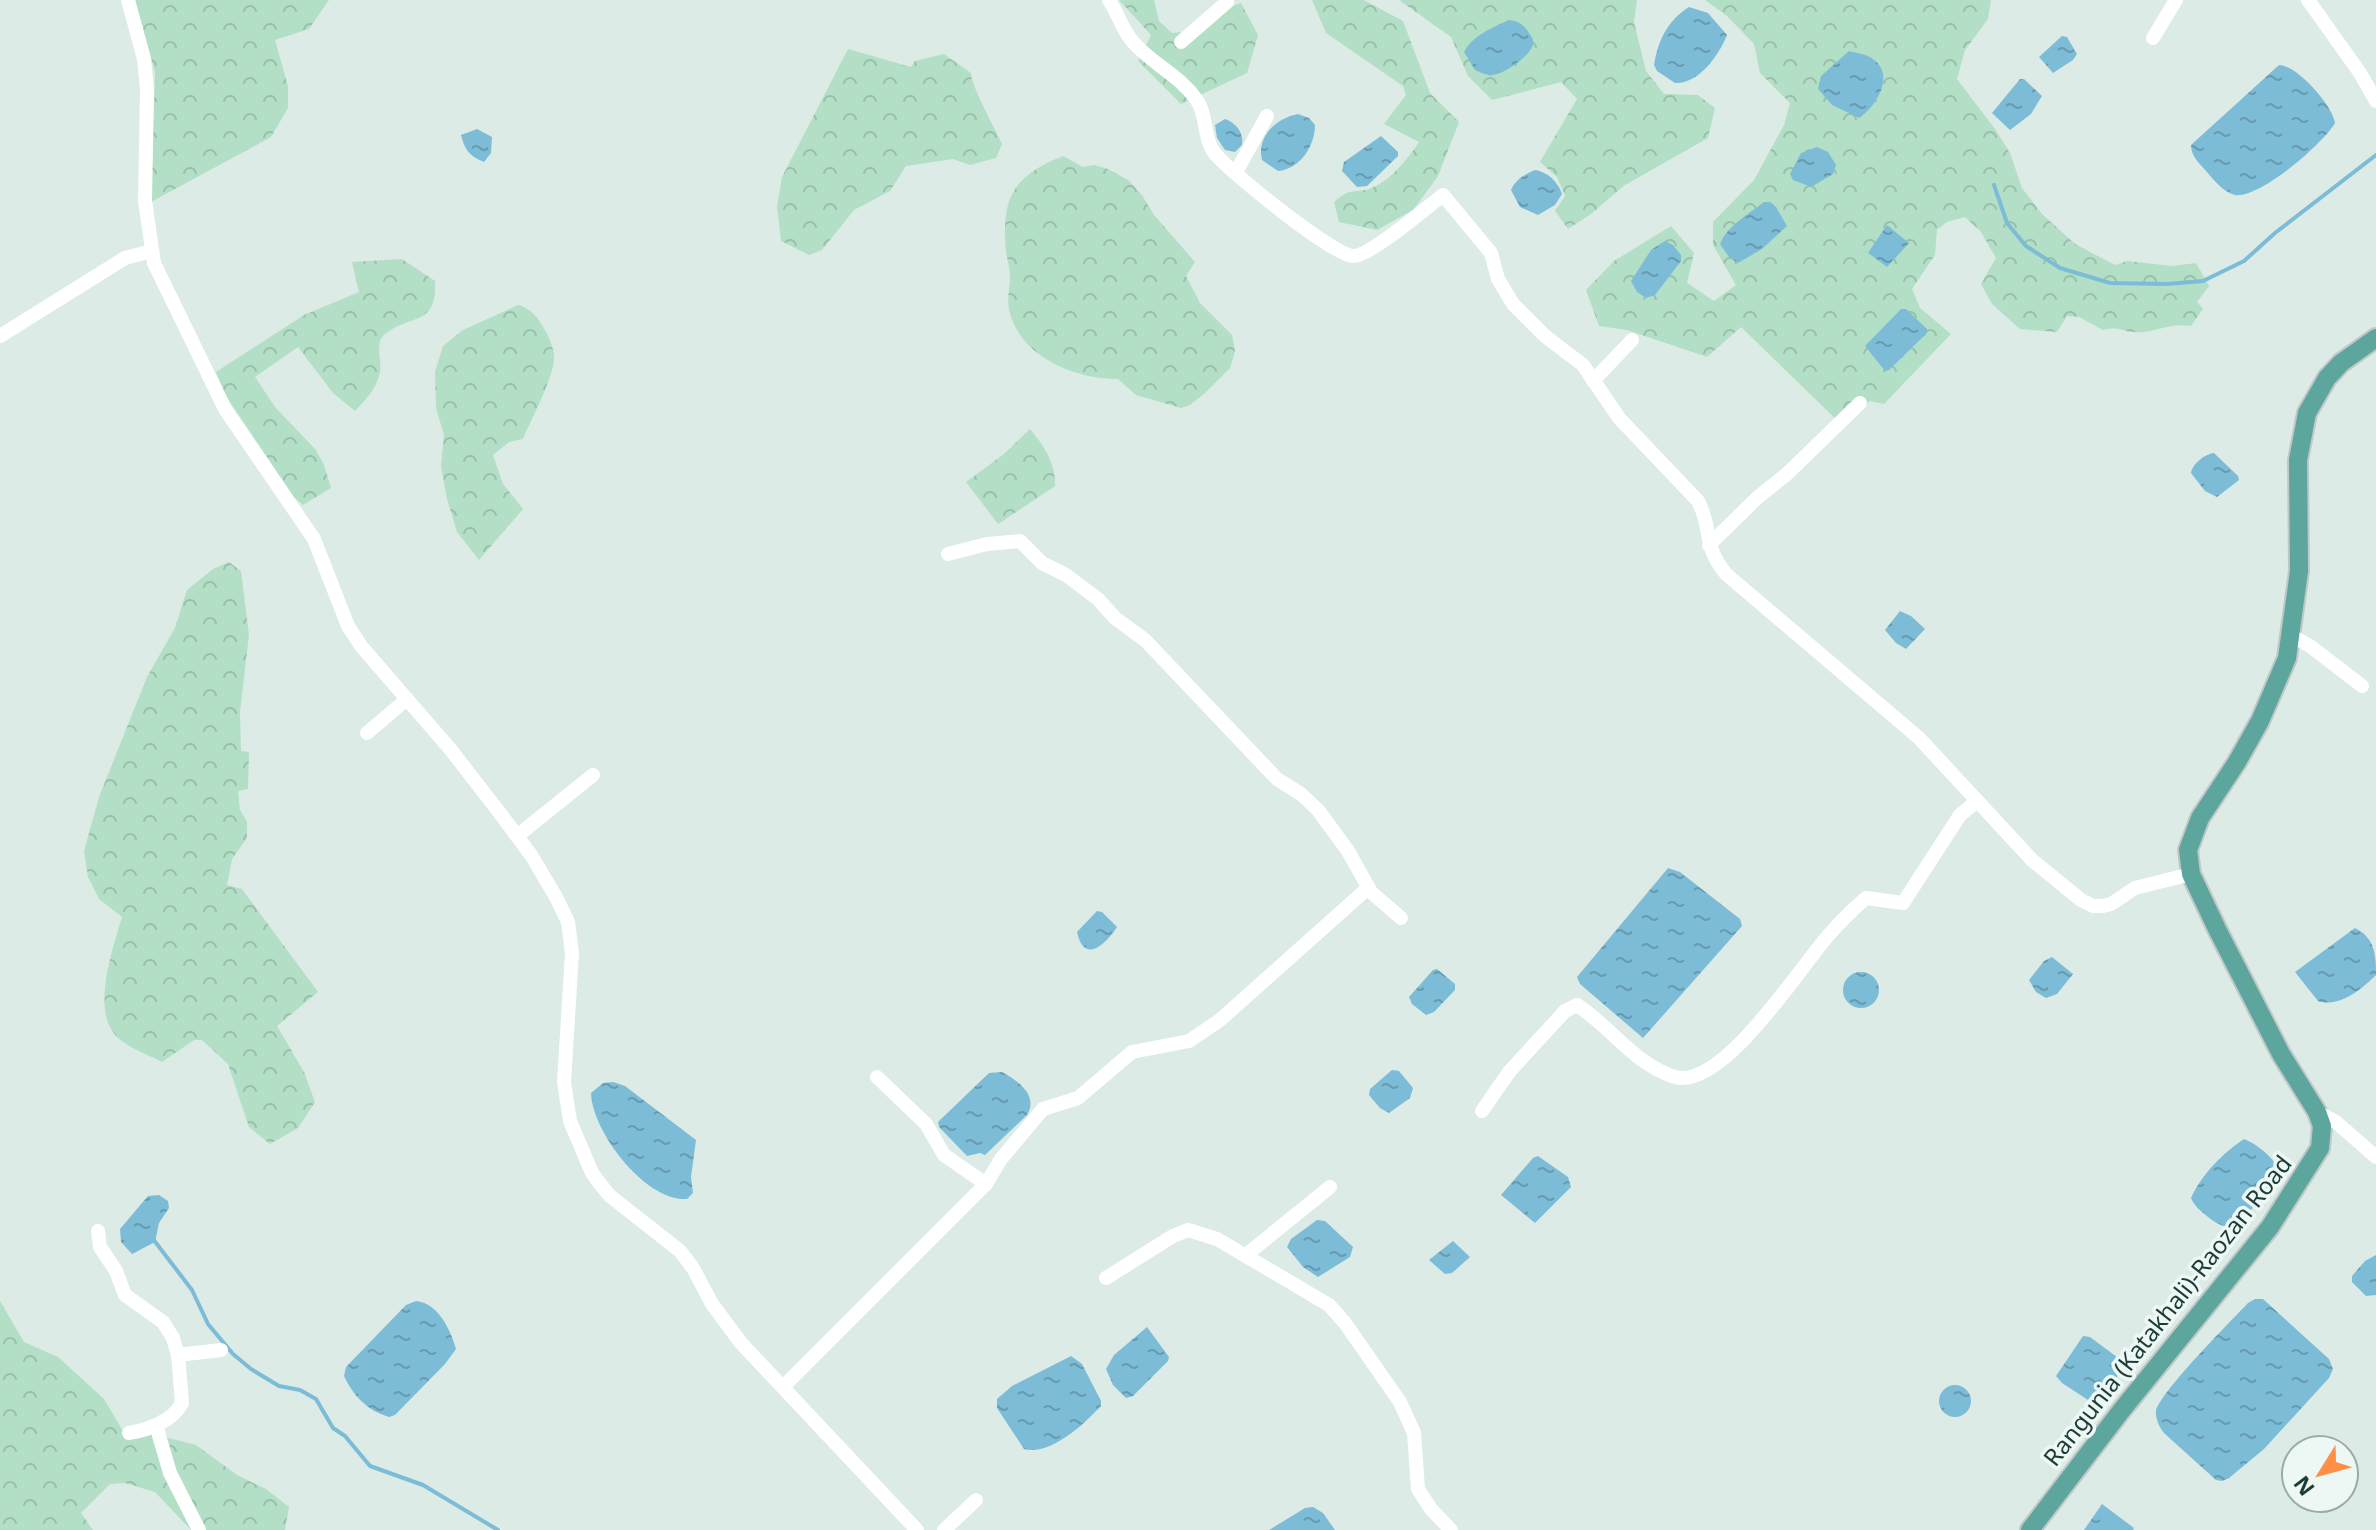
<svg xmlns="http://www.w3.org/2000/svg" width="2376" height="1530" viewBox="0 0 2376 1530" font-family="'Noto Sans',sans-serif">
<defs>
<pattern id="forest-crowns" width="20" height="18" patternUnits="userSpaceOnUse" patternTransform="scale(2)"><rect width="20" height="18" fill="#b2dfc5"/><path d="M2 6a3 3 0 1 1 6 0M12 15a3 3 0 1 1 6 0" fill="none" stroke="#99c0aa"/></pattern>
<pattern id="water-ripples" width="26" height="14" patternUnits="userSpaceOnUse" patternTransform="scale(2)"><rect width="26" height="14" fill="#7dbcd7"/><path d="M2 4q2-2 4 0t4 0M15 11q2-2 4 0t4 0" fill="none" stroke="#669aaf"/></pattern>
</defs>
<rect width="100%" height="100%" fill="#dcebe6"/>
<g fill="url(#forest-crowns)">
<polygon points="135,0 329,0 309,29 275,40 288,86 288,108 271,137 151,202 155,73"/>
<polygon points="1119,0 1154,0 1159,21 1172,33 1192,31 1227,8 1241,3 1258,35 1247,73 1181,104 1138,61 1151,35"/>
<path d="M1312 0H1364L1403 21 1430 93 1459 122 1438 176 1413 210 1377 230 1339 222 1334 202C1353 185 1357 195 1374 187 1392 179 1408 158 1419 142L1384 124 1406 95 1403 86 1326 33Z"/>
<polygon points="1399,0 1637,0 1634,22 1646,71 1664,94 1698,95 1715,108 1708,138 1625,185 1591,214 1568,229 1555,211 1565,196 1557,177 1540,162 1577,99 1561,82 1492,100 1468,76 1451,37"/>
<path d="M1705 0H1991L1988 19 1965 50 1957 79 1995 129 2010 153 2022 188 2042 214 2075 244 2115 265 2127 261 2172 266 2196 263 2209 286 2197 302 2203 309 2191 326C2168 322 2154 334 2134 332 2120 331 2119 326 2103 330L2079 317 2067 316 2057 332 2020 329 1992 304 1981 284 1996 258 1981 232 1965 217 1947 222 1937 230 1935 255 1912 289 1920 308 1951 334 1884 404 1870 401 1843 426 1741 327 1707 357 1627 330 1599 326 1586 290 1614 261 1671 226 1694 253 1687 283 1714 301 1736 285 1713 245V222L1754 180 1784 125 1790 103 1760 73 1754 44 1727 16Z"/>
<path d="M848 49 911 67 915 61 944 54 971 73C971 86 995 128 1002 144L996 158 970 165 953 159 906 166 890 191 854 210 822 250 809 255 781 241 777 207 782 177Z"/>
<path d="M1063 156 1083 167 1094 165 1108 169 1128 180 1142 195 1154 215 1195 262 1186 276 1200 303 1232 335 1235 351 1230 368 1205 393 1190 405 1181 408 1136 395 1118 379C1076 380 1021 357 1010 313 1006 300 1010 289 1010 276 1010 268 1007 260 1006 251 1001 198 1013 176 1063 156Z"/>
<path d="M402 259 435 281C437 327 412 313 385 334 373 344 384 362 379 376 375 391 365 400 355 411L333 393 298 347 255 377 275 407 316 450 324 465 331 488 303 505 294 497 226 396 216 372 304 315 359 292 352 262Z"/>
<path d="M518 305C528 307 537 316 542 325 547 333 553 345 554 355 556 374 531 419 523 439L509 442 493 455 503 484 523 509 479 560 457 532 447 499 441 466 444 435 436 408 435 372 443 346 463 330Z"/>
<path d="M1030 429C1044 446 1056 463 1055 486L998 524 966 482 1004 454Z"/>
<path d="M229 562 241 571 249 635 240 712 241 751 249 752 248 789 238 791 240 810 247 822V838L232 859 227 885 242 889 318 992 277 1026 304 1072 315 1102 298 1128 270 1144 249 1127 228 1064 202 1040H194L162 1062C149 1055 129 1048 118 1038 90 1012 113 948 122 917L99 899 88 877 84 851 99 797 147 677 175 628 187 590 213 569Z"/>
<polygon points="0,1301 24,1342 58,1357 104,1399 124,1433 153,1434 196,1445 237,1475 266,1489 289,1507 285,1530 191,1530 155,1492 125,1483 110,1484 81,1513 93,1530 0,1530"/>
</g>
<g fill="url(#water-ripples)">
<path d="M1689 7 1708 13 1727 35C1719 55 1699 84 1675 83L1657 71 1654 65C1658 40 1668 20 1689 7Z"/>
<path d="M1509 20C1519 21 1524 25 1529 33 1532 37 1534 40 1533 45 1530 56 1504 74 1493 75 1487 76 1480 72 1475 70L1464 52C1473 35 1492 28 1509 20Z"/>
<polygon points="2062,36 2067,37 2077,54 2073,60 2053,73 2039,57"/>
<path d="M1849 51C1856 53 1867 54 1873 59 1896 75 1876 107 1859 118L1832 105 1818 89 1821 76Z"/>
<path d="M2279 65C2297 65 2333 106 2335 123 2323 144 2259 199 2235 195 2223 192 2214 180 2206 171 2199 163 2191 156 2191 145Z"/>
<polygon points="2024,79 2042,96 2031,114 2010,130 1992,113 2020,79"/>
<path d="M1298 114 1309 118 1315 125C1315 146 1300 169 1278 171L1262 160C1256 137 1276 118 1298 114Z"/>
<path d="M1225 119C1236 123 1244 133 1242 145L1235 152 1225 150 1217 138 1215 125Z"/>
<path d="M477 129 492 137 491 153 484 162C469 156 465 150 461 135Z"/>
<polygon points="1381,136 1398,152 1398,156 1367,186 1357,187 1342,171 1344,162"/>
<polygon points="1817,147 1828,152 1836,165 1833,174 1811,187 1793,180 1790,174 1801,153"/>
<path d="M1535 170C1548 172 1558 182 1562 194L1555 205 1538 215 1520 207 1511 190C1515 180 1525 174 1535 170Z"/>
<path d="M1764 202H1770L1776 207 1787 226 1762 249 1738 263 1729 257 1720 244C1727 226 1749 214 1764 202Z"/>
<polygon points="1887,225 1909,243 1887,267 1868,253"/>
<polygon points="1665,241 1673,245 1681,255 1681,261 1655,295 1646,298 1637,292 1631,281 1651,250"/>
<polygon points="1901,309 1906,309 1927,329 1927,333 1889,370 1885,371 1865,346"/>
<path d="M2214 453 2238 476 2239 480 2217 497 2205 491 2191 473C2192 464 2205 454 2214 453Z"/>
<polygon points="1900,611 1911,616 1925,629 1906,649 1896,643 1885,630"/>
<polygon points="1668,868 1680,872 1740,919 1742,926 1643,1038 1580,984 1577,977"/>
<path d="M1097 911 1102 912 1117 927C1106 944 1084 965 1077 932Z"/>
<path d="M2355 928C2375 938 2376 955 2376 975 2362 989 2339 1008 2318 1001L2295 972Z"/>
<polygon points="2052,957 2073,974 2057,994 2046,998 2036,992 2029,980 2044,961"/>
<polygon points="1437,969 1455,984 1455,990 1434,1012 1426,1015 1412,1004 1409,997 1433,970"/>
<circle cx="1861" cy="990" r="18"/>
<polygon points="1392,1070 1399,1071 1413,1088 1410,1098 1389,1113 1380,1108 1369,1095 1370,1089"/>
<path d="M1002 1072C1018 1081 1039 1095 1027 1115L985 1155 980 1153 967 1156 939 1127 938 1122 989 1073Z"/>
<path d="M613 1082 625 1086 696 1140 691 1177 693 1193 687 1199C646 1202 592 1132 591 1093L603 1083Z"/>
<path d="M2244 1139C2259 1145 2277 1160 2281 1176 2274 1187 2263 1194 2255 1205 2239 1225 2233 1236 2208 1217 2201 1211 2195 1207 2191 1198 2202 1174 2223 1153 2244 1139Z"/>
<polygon points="1538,1156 1568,1177 1571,1187 1535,1223 1501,1195 1533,1158"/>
<polygon points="159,1195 168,1201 169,1208 159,1223 155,1242 132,1254 121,1242 120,1229 148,1196"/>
<polygon points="1317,1220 1325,1221 1353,1247 1350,1257 1318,1277 1303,1267 1287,1247 1291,1239"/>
<polygon points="1453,1241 1470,1257 1452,1273 1445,1274 1429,1260"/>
<polygon points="2376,1255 2376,1295 2366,1296 2352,1282 2352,1276 2365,1261"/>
<path d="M2255 1299H2263L2329 1359 2333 1369 2329 1378 2264 1449 2229 1478 2222 1481 2216 1480 2165 1434C2160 1429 2155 1418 2156 1411 2160 1392 2231 1321 2248 1303Z"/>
<path d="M416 1301C438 1303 450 1329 456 1349L445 1364 395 1415 389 1417C368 1411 353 1396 344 1376L346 1367 406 1305Z"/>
<polygon points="1147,1327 1169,1357 1168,1361 1133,1396 1126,1398 1113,1385 1106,1369 1114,1355"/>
<polygon points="2083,1336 2090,1337 2121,1360 2124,1365 2111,1387 2091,1402 2062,1383 2056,1376"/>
<path d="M1071 1356 1082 1364 1101 1401V1406C1085 1423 1051 1456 1024 1449L997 1408V1399L1012 1386Z"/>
<circle cx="1955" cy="1401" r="16"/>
<polygon points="2102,1504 2134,1528 2133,1530 2084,1530"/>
<polygon points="1313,1507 1323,1513 1335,1530 1269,1530 1305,1508"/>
</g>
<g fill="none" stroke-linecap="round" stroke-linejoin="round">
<g stroke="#7dbcd7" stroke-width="4">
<polyline points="1994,185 2007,223 2026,246 2060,268 2110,283 2167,284 2203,281 2244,261 2275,233 2376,155"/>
<polyline points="153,1239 192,1290 208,1324 233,1354 251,1369 279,1386 300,1390 316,1399 333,1428 345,1436 370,1466 423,1485 498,1530"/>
</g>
<g stroke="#c0c8c7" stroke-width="22">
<polyline id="major" points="2030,1530 2121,1411 2270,1227 2320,1148 2322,1126 2317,1112 2281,1054 2217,929 2191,874 2188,850 2200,818 2237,762 2260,721 2287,658 2299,571 2298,460 2307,413 2327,378 2341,363 2376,338"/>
</g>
<g stroke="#fff" stroke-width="14">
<polyline points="128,0 144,59 147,89 145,201 154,263 225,409 314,539 348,626 361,646 451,750 502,816 531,855 556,897 568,922 572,953 564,1082 570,1121 592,1173 601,1185 610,1196 680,1251 693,1268 712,1304 741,1343 917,1530"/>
<path d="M1109 0C1118 13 1122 30 1133 42 1152 64 1179 75 1196 99 1207 113 1203 135 1213 151 1224 168 1334 256 1353 256 1369 257 1427 207 1443 195L1491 253 1498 279 1513 304 1545 336 1583 365 1619 418 1698 501C1713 529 1702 545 1726 574L1919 738 2032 860 2081 900 2093 906H2103L2111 904 2135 888 2191 874"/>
<polyline points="2308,0 2360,73 2376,101"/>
<polyline points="2153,38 2176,0"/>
<polyline points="1181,42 1227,2 1226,0"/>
<polyline points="1236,172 1267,116"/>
<polyline points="0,336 125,258 152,251"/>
<polyline points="1593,381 1632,340"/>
<polyline points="1709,545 1757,498 1788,473 1860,403"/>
<polyline points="948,554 987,544 1020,541 1042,563 1066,575 1098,599 1115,618 1145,640 1277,779 1301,794 1318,810 1348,851 1371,892 1401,918"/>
<polyline points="2292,636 2310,646 2362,686"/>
<polyline points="367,733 407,699"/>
<polyline points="517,836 593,775"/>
<polyline points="877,1077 926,1124 944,1155 986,1184"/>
<path d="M1482 1111 1509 1072 1565 1011 1577 1005C1611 1027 1635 1065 1675 1077 1722 1090 1799 969 1827 937 1839 923 1852 910 1866 898L1903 903 1960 815 1977 801"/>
<polyline points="2317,1112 2336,1122 2376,1157"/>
<path d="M98 1231 100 1247 116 1271 125 1295 163 1322 173 1338 178 1355 182 1403C173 1421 148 1430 129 1433"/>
<polyline points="1246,1255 1330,1187"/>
<polyline points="1106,1278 1173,1236 1188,1230 1217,1239 1329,1305 1345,1323 1400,1402 1414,1433 1418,1489 1431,1509 1451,1530"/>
<polyline points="178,1355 221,1350"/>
<polyline points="783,1387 986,1184 1001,1159 1043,1109 1078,1098 1132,1052 1189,1041 1220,1020 1368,888"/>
<polyline points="156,1425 170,1473 199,1530"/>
<polyline points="944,1530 976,1500"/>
</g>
<use href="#major" stroke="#5ca69d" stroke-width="18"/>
</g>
<g text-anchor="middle" stroke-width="7" stroke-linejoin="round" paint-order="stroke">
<g font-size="24" fill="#1d3c38" stroke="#edf7f4">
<text transform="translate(2168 1311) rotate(-52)" y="8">Rangunia (Katakhali)-Raozan Road</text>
</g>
</g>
<g transform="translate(2320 1474) rotate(233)"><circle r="38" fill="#edf7f4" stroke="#9aaca9" stroke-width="2"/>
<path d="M0-6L14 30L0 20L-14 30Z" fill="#ff8e46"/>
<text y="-12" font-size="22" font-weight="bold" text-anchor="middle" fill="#1d3c38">N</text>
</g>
</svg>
